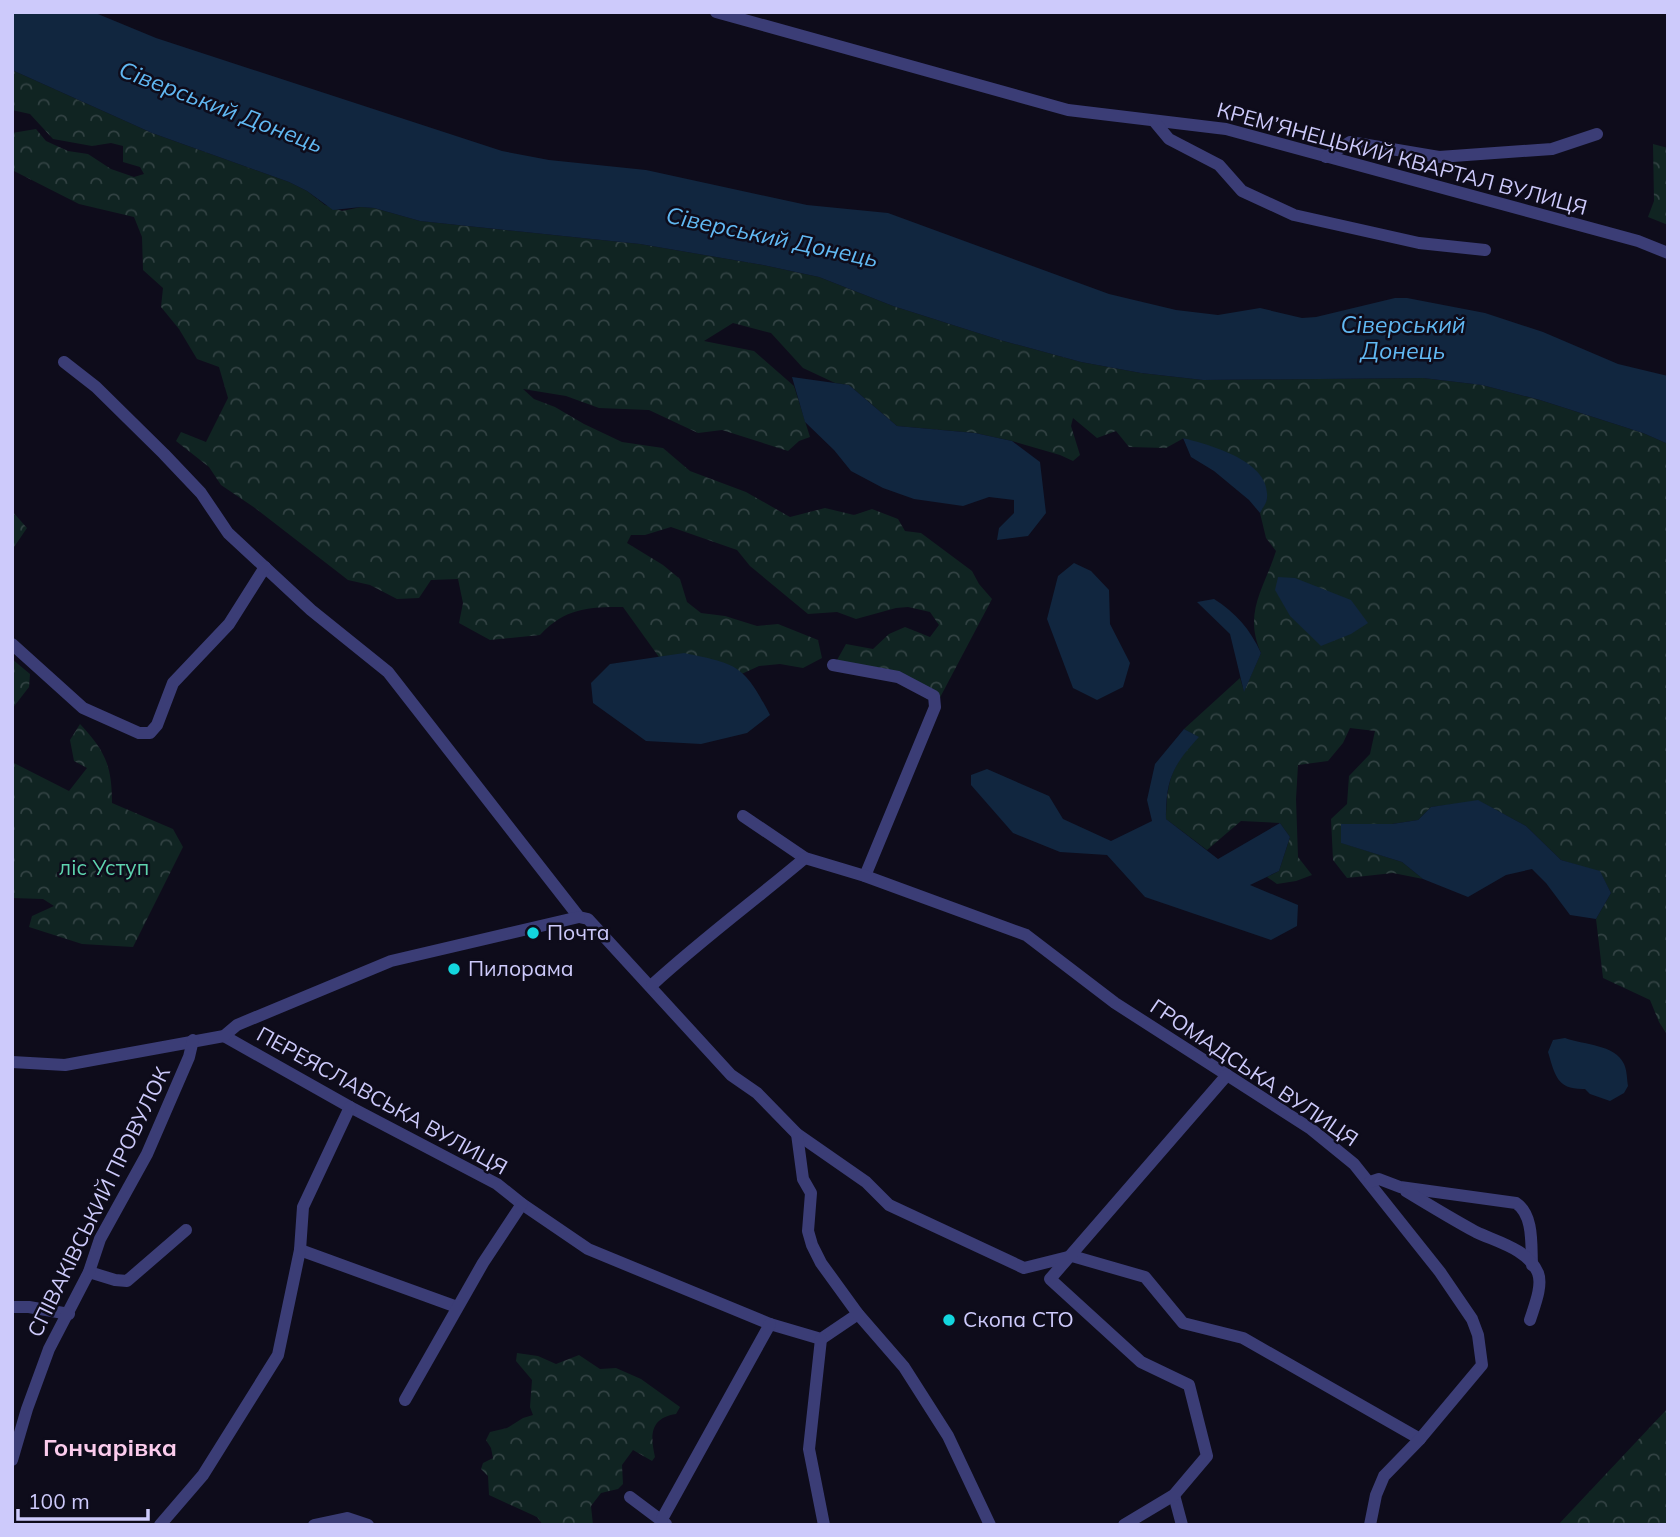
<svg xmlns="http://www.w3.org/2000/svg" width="1680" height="1537" viewBox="0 0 1680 1537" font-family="Mulish,sans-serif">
<defs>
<pattern id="forest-crowns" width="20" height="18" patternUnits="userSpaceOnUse" patternTransform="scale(1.75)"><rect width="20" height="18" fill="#102422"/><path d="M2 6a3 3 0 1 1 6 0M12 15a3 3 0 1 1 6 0" fill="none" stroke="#324243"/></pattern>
</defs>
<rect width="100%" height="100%" fill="#0e0c1b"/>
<g fill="url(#forest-crowns)">
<path d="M12 70 152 133 289 182 307 191 325 205 342 211 361 207 374 208 420 221 640 244 763 265 819 277 893 306 1000 340 1081 362 1141 373 1203 380 1423 378 1482 385 1540 400 1643 433 1668 444V1036L1659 1022 1650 1000 1603 978 1596 919 1611 893 1600 872 1561 860 1526 826 1479 801 1431 807 1418 820 1392 824 1342 843 1402 862 1423 879 1393 873 1347 878 1333 860 1331 819 1347 804 1349 776 1370 754 1375 731 1350 728 1343 743 1328 761 1298 765 1296 799 1298 857 1312 875 1296 881 1277 884 1267 877 1279 871 1290 837 1280 823 1241 821 1207 850 1166 819C1167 779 1171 767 1198 737L1184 729 1240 678 1244 691 1261 653C1243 612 1264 589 1276 551L1266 538 1260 513 1267 499 1184 438 1166 448 1129 447 1116 431 1097 438 1073 418 1071 426 1080 455 1073 461 1060 455 1012 441 975 433 897 426 849 385 835 383 803 368 771 333 733 323 704 341 754 351 794 386 810 437 799 441 788 451 722 430 698 433 649 410 599 408 566 396 523 389 534 399 555 407 584 424 622 442 663 448 690 471 746 492 790 517 825 508 854 515 872 509 898 519 905 531 921 533 972 571 979 584 992 599 935 707 933 696 837 660 846 644 873 649 889 634 905 627 930 637 939 625 930 612 908 607 896 608 856 619 837 612 808 614 750 566 737 550 671 527 645 535H631L627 543 663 565 680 579 687 602 701 613 725 616 757 626 778 624 818 640 822 658 803 668 780 664 759 666 722 683 669 671 623 607C588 607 565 608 540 635L490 640 459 623 463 603 458 579 431 580 419 598 397 599 370 585 348 580 255 508 221 485 209 467 176 441 181 432 206 442 228 398 219 367 197 359 179 329 161 307 163 288 143 270 142 237 134 217 79 204 12 170V133L36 129 46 141 68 151 88 154 111 169 134 177 144 174 140 167 123 162V146L111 143 92 146 53 139 30 114 12 110Z"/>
<polygon points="1653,144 1668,148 1668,225 1648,217 1654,201"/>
<polygon points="12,511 27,528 12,550"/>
<polygon points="12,659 30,674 29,687 12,709"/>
<path d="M80 724C105 751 112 765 112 803L173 829 183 847 133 947 82 944 29 927 32 916 54 906 43 899 12 898V762L69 791 87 768 74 761 70 740Z"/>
<path d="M517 1353 538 1356 556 1364 579 1355 600 1369 616 1368 641 1379 680 1407 676 1414C650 1418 650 1435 655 1457L652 1461 633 1450 622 1465 623 1484 618 1489 601 1493 591 1506 593 1525H543L537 1517 489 1495 488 1476 481 1469 483 1463 493 1458 491 1448 486 1440 490 1432 507 1428 523 1418 533 1415 530 1407 532 1380 516 1361Z"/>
<polygon points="1668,1408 1668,1525 1558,1525"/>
</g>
<g fill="#11263f">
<polygon points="12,12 93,12 156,38 502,151 549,160 646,170 807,205 888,213 1109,294 1176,310 1218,315 1260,308 1302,318 1316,317 1395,298 1407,298 1485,313 1543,332 1618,364 1668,376 1668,444 1643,433 1540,400 1482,385 1423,378 1203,380 1141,373 1081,362 1000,340 893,306 819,277 763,265 640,244 420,221 374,208 361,207 333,210 307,191 289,182 152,133 12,70"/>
<polygon points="792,377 849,385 897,426 975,433 1012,441 1040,462 1046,513 1028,536 997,540 999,528 1014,513 1014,500 989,497 963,506 914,499 883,488 851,471 834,450 805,422"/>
<path d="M1183 438C1210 445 1271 461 1267 498 1267 503 1262 509 1260 513L1249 500 1214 471 1191 457Z"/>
<polygon points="1074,563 1091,571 1109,590 1110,624 1130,663 1123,687 1097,700 1073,688 1047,619 1058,576"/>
<polygon points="1278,577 1295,578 1351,600 1368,623 1351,634 1321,646 1290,616 1275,590"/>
<path d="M1214 599C1236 613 1250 629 1261 653L1244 692 1230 634 1197 602Z"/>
<path d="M684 653C738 664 744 665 770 715L747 733 701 744 646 741 593 703 591 683 610 664Z"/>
<path d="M1184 729 1199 737C1172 766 1166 780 1166 819L1218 859 1280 823 1290 837 1279 871 1250 885 1298 905 1297 926 1271 940 1145 897 1107 855 1060 852 1013 833 971 785V775L987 769 1049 796 1063 819 1111 841 1152 821 1147 800 1155 764Z"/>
<polygon points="1478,800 1526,826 1561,860 1600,871 1611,893 1596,919 1570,915 1546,883 1532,869 1506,875 1468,897 1423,879 1402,862 1341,843 1341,824 1392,824 1418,820 1431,807"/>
<path d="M1565 1038C1583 1045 1615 1044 1624 1064 1627 1070 1627 1080 1628 1086L1624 1093 1610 1101 1590 1094 1585 1089C1557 1090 1555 1075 1548 1052L1553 1040Z"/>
</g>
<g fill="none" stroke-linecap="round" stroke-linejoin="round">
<g stroke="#3b3d76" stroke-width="12">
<polyline points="716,12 1068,110 1226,129 1638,241 1668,253"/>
<polyline points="1154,121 1169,139 1219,165 1242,191 1294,215 1419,243 1485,250"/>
<polyline points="1326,157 1350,142 1439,157 1552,149 1597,134"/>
<polyline points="64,362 96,387 164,454 201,493 228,533 311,610 388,672 579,917 588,919 731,1075 757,1093 797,1134 866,1182 889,1205 1024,1268 1072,1256 1145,1277 1183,1323 1243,1338 1420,1439"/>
<polyline points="12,644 83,708 139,733 150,733 157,725 173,683 229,624 265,567"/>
<polyline points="833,665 898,677 934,696 935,707 865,876"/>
<polyline points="743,816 805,858 865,876 1026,935 1115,1003 1311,1129 1354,1164 1440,1272 1472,1319 1478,1335 1482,1365 1420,1439 1384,1476 1376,1495 1370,1525"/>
<path d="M652 985C701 940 754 901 805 858"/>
<polyline points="224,1036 350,1107 497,1184 522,1204 588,1249 770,1324 821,1339 858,1314"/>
<polyline points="12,1062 65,1065 224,1036 237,1025 391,961 579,917"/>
<polyline points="797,1134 803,1179 811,1193 808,1231 812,1245 821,1263 858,1314 904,1367 948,1436 990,1525"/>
<path d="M1370 1182 1379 1179 1400 1187 1516 1203C1534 1215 1531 1245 1532 1265"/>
<path d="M1406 1191C1429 1205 1452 1219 1476 1232 1497 1242 1528 1249 1538 1273 1543 1286 1534 1307 1530 1320"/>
<polyline points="300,1250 457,1307"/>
<polyline points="89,1272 115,1280 127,1281 186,1230"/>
<polyline points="12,1307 29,1307 69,1314"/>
<polyline points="821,1339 809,1449 824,1525"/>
<polyline points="405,1400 483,1263 522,1204"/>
<polyline points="12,1460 27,1409 49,1349 89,1272 100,1239 147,1154 189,1057 193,1040"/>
<polyline points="1174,1495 1182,1525"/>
<polyline points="630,1497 666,1524"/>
<polyline points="662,1519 770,1324"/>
<polyline points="160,1525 203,1475 278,1355 300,1250 303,1207 350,1107"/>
<polyline points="314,1525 347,1518 368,1525"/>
<polyline points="1124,1525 1174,1495 1207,1456 1189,1385 1141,1362 1050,1279 1227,1075"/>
</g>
</g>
<g fill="#13d6de" stroke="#0e0c1b" stroke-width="2.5">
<circle cx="533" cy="933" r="7"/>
<circle cx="454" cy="969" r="7"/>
<circle cx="949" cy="1320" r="7"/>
</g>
<g text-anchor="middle" stroke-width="5" stroke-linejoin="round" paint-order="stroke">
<g font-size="21" fill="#cdcafb" stroke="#0e0c1b">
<text transform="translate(1402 159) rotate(15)" y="7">КРЕМ’ЯНЕЦЬКИЙ КВАРТАЛ ВУЛИЦЯ</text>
<text transform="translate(1254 1073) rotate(34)" y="7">ГРОМАДСЬКА ВУЛИЦЯ</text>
<text transform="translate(382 1101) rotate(29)" y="7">ПЕРЕЯСЛАВСЬКА ВУЛИЦЯ</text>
<text transform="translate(99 1202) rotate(-64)" y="7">СПІВАКІВСЬКИЙ ПРОВУЛОК</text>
</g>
<g font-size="21" fill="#5ed3ae" stroke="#0e0c1b">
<text x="104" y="875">ліс Уступ</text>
</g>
<g font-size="21" fill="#cdcafb" stroke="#0e0c1b" text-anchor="start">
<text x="547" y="940">Почта</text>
<text x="468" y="976">Пилорама</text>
<text x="963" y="1327">Скопа СТО</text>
</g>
<g font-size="23" font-style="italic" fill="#61b8f2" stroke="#0e0c1b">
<text transform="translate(221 107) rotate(21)" y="8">Сіверський Донець</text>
<text transform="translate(772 237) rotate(12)" y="8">Сіверський Донець</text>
<text x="1403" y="333">Сіверський<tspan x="1403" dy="26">Донець</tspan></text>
</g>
<g font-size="24" font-weight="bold" fill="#fbcced" stroke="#0e0c1b">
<text x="110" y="1456">Гончарівка</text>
</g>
</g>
<rect width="1680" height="1537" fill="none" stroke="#cdcafb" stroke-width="28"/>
<path d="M18 1509v10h130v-10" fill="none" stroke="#cdcafb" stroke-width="3.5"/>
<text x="28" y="1509" font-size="21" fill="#cdcafb" stroke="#0e0c1b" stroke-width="5" paint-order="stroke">100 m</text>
</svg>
